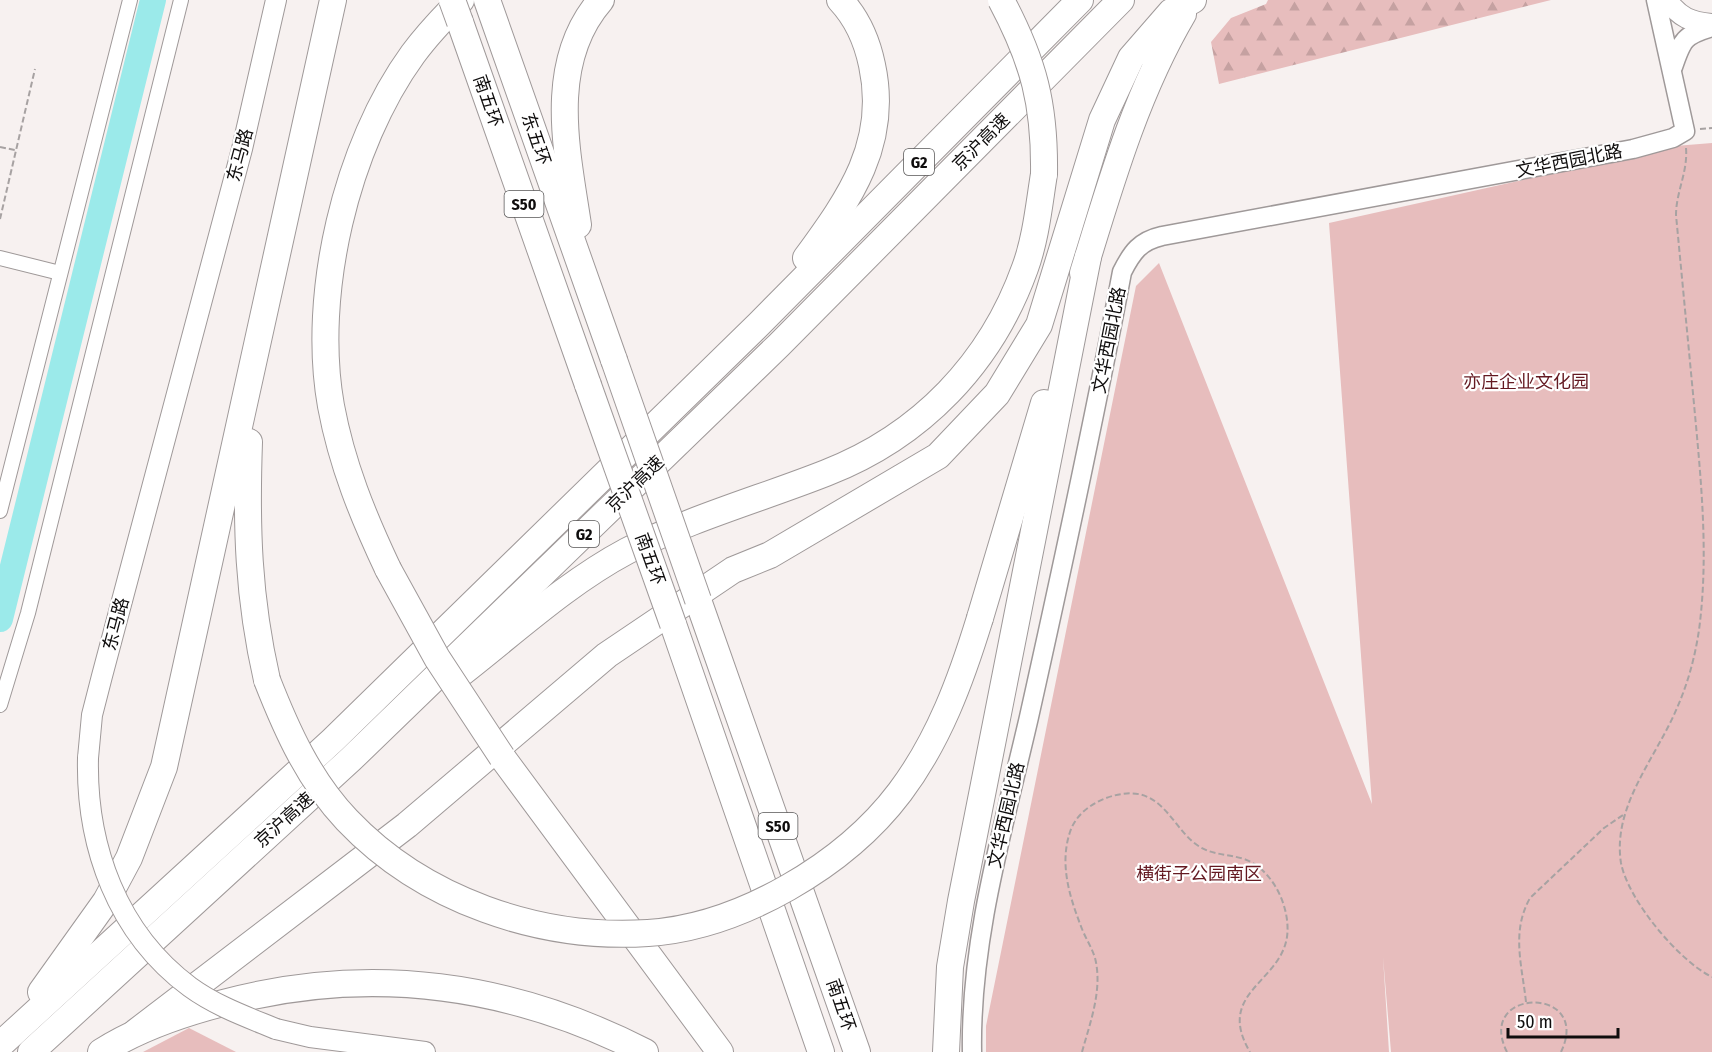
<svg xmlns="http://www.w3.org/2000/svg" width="1712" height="1052" viewBox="0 0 1712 1052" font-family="'Fira Sans Condensed','Noto Sans SC',sans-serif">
<defs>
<pattern id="forest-firs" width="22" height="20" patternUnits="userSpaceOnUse" patternTransform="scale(1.5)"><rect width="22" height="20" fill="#e7bdbd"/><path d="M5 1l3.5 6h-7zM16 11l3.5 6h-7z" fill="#c5a1a1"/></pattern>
</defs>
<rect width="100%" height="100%" fill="#f7f1f0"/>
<g fill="#e7bdbd">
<polygon points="1712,143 1712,1052 1391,1052 1383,957 1389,1052 986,1052 986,1026 1136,286 1159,263 1372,804 1329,223 1675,146"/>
<polygon points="189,1028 236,1052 143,1052"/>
</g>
<polygon fill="url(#forest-firs)" points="1268,0 1551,0 1219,84 1211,42 1231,18 1266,4"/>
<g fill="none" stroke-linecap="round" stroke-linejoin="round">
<polyline stroke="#9beaea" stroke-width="26" points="0,619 153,0"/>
<g stroke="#9f9999" stroke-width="16">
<g id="minor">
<polyline points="0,258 60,273"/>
<polyline points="0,511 130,0"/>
<polyline points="0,705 28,613 181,0"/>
</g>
</g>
<g stroke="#9f9999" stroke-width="21">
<g id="tertiary">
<path d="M1673 67C1682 40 1684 35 1712 27"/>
<path d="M972 1052C970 939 1004 826 1029 717 1062 569 1094 421 1122 272 1132 252 1140 241 1162 236L1633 149 1673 138 1685 131 1656 0"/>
</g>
</g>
<g stroke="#9f9999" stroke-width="22">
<g id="secondary">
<path d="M1667 0C1680 18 1691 22 1712 24"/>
<polyline points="88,758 92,715 102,676 242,149 276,0"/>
<polyline points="276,1029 310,1037 425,1052"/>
</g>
</g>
<g stroke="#9f9999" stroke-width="28">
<g id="motorway">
<polyline points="487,0 614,360"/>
<polyline points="460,22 588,385"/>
<path d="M578 225C567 151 546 63 601 0"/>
<path d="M806 258C850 198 889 143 872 65 867 41 857 18 840 0"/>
<path d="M1083 273C1110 185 1136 94 1183 14"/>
<path d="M249 442C246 526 248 597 267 680"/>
<path d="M388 569C363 516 342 465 331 406 311 295 346 146 413 54 427 35 444 17 461 0"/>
<polyline points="698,600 857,1052"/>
<polyline points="980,618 1044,403"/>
<polyline points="673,624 821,1052"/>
<path d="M455 678C511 635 565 584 627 551 691 518 760 499 826 473 921 436 991 363 1025 268 1036 238 1039 205 1044 174"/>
<polyline points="502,757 720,1052"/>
<polyline points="41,992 106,901 129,858 164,767 333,0"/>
<polyline points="136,1032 407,825 607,655 733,570 770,555 938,456 997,394 1039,325 1102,120 1131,58 1171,12 1193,0"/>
<polyline points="0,1045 333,740 759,324 1080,0"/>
<polyline points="31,1052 351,759 779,345 1121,0"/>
<path d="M101 1052C139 1028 180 1014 223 1003 370 964 510 983 645 1052"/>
<polyline points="946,1052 950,967 961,901 1088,257"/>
</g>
</g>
<g stroke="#a7a2a2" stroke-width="2" stroke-dasharray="6 3" stroke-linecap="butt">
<polyline points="1700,129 1712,128"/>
<polyline points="0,147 15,150"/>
<path d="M1686 148C1688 172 1676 192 1676 215 1682 278 1688 341 1694 404 1701 480 1709 555 1699 630 1695 657 1688 683 1677 708 1656 758 1612 806 1621 863 1628 900 1679 961 1712 977"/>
<polyline points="0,219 35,69"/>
<path d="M1526 1002C1522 965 1511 932 1530 898L1604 828 1623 815"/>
<path d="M1082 1052C1090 1023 1103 989 1095 958 1092 948 1086 939 1082 929 1070 898 1059 865 1070 832 1077 810 1101 797 1122 794 1160 788 1171 823 1193 842 1210 856 1225 853 1244 859 1273 869 1291 908 1287 937 1280 983 1215 993 1250 1052"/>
<path d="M1507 1052C1474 987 1593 985 1561 1052"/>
</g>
<use href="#minor" stroke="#fff" stroke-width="14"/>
<use href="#tertiary" stroke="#fff" stroke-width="18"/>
<use href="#secondary" stroke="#fff" stroke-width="20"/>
<use href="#motorway" stroke="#fff" stroke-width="26"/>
<g stroke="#9f9999" stroke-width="22" stroke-linecap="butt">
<path id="secondary-bridge" d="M88 758C86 846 117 933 190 987 216 1006 247 1017 276 1029"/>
</g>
<g stroke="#9f9999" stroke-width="28" stroke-linecap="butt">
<g id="motorway-bridge">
<polyline points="452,0 460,22"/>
<path d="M1001 0C1034 62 1045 105 1044 174"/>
<polyline points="614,360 698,600"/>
<polyline points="588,385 673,624"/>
<polyline points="388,569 437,658 502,757"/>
<path d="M267 680C287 731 309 780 347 820 423 900 539 940 648 933 740 927 845 865 900 792 939 740 961 680 980 618"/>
</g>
</g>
<use href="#secondary-bridge" stroke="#fff" stroke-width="20"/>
<use href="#motorway-bridge" stroke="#fff" stroke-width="26"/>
</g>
<g text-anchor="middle" stroke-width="4.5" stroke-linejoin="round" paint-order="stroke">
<g fill="#fff" stroke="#575656" stroke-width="1.5">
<rect x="904" y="149" width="30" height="26" rx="4.5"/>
<rect x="504.5" y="191" width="39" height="26" rx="4.5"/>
<rect x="569" y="521" width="30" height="26" rx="4.5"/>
<rect x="758.5" y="813" width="39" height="26" rx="4.5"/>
</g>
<g font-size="16" font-weight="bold" fill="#0f0d0d">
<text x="919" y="168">G2</text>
<text x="524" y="210">S50</text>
<text x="584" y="540">G2</text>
<text x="778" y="832">S50</text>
</g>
<g font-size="18" fill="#0f0d0d" stroke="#fff">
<text transform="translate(488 101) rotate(71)" y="6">南五环</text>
<text transform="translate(536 139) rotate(71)" y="6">东五环</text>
<text transform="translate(981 142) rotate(-45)" y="6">京沪高速</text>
<text transform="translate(240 155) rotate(-75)" y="6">东马路</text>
<text transform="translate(1569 161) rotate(-11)" y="6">文华西园北路</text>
<text transform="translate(1109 340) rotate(-79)" y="6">文华西园北路</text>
<text transform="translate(635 484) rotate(-44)" y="6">京沪高速</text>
<text transform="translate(650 559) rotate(70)" y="6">南五环</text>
<text transform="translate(116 624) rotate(-75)" y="6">东马路</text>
<text transform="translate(1006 815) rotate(-77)" y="6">文华西园北路</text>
<text transform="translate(284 820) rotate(-42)" y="6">京沪高速</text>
<text transform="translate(841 1005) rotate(71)" y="6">南五环</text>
</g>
<g font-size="18" fill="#641921" stroke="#fff">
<text x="1526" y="388">亦庄企业文化园</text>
<text x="1199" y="880">横街子公园南区</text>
</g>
</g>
<path d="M1508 1028v9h110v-9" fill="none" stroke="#0f0d0d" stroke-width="3"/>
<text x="1517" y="1028" font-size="18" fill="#0f0d0d" stroke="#ffffff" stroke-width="4.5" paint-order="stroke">50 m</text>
</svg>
